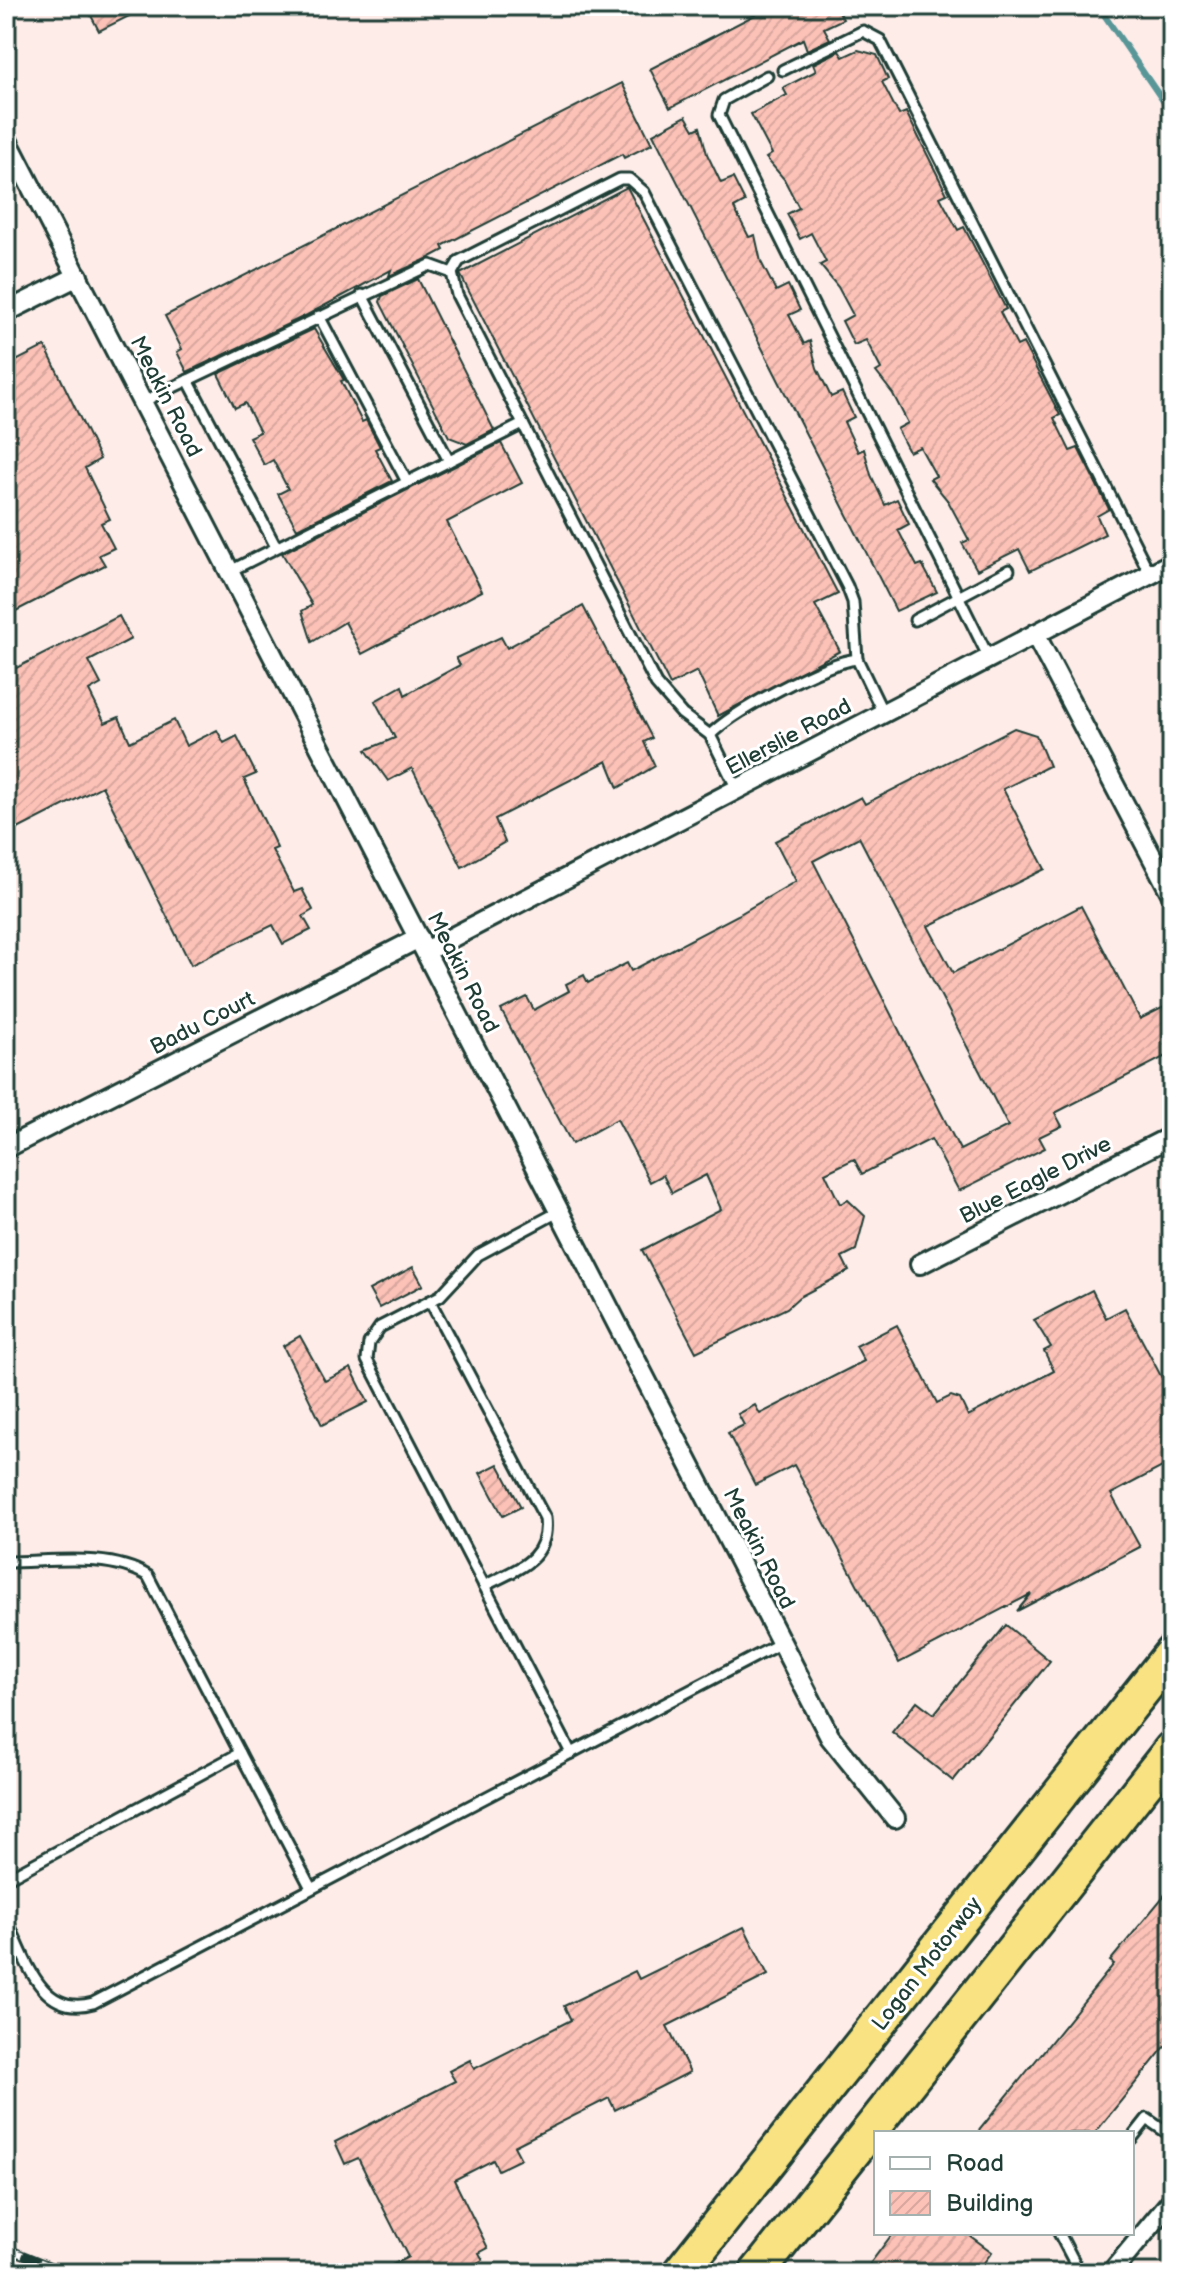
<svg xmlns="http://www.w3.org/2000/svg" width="1178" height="2279" viewBox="0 0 1178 2279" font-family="'Balsamiq Sans',sans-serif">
<defs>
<pattern id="building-hatch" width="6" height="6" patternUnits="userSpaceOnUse" patternTransform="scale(2)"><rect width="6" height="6" fill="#fcc1b7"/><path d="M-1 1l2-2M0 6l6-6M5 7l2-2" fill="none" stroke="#d8a79e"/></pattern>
</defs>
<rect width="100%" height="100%" fill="#feece9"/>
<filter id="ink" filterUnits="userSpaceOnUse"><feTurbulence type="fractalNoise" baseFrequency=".0125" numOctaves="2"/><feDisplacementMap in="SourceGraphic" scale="16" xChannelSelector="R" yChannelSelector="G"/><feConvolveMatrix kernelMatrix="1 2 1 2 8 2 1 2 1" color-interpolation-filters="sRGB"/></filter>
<g filter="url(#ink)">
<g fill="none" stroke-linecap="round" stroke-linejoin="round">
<polyline stroke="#599698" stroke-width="6" points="1098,6 1172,114"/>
</g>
<g fill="url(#building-hatch)" stroke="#1f3d34" stroke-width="2" fill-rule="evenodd">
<polygon points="86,6 149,6 99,31"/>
<polygon points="772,6 836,6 843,19 824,28 830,39 807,50 803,39 670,108 650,69"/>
<polygon points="858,50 877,55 888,79 882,82 899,115 906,112 947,194 940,197 958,230 964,227 1006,309 1000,312 1017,346 1023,343 1060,415 1054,418 1070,451 1078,448 1109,509 1097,516 1105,534 1030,571 1019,549 977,570 962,543 969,540 948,501 930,479 936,476 920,447 909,452 897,429 908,423 893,394 876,372 881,369 866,340 854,345 842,321 853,315 838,287 820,265 826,262 811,233 800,239 787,214 799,208 784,179 766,158 772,154 751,114 787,95 783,88 816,71 813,64 839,51 843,57"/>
<polygon points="622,83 652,144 624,158 622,154 442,246 444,250 429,258 389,276 391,270 307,315 187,372 177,352 182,349 165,316"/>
<polygon points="686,116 694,130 700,127 707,154 721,183 733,178 745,202 734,208 749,237 755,235 761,262 776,291 788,285 800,310 789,315 804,344 810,341 817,368 831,397 842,392 854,417 844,422 858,452 864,449 871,475 885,505 897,499 909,524 898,530 917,566 922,564 937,592 896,611 653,134"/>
<polygon points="627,187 838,594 815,605 840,651 718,716 697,671 670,685 460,274"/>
<polygon points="418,279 494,430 467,444 449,437 380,302 382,296"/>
<polygon points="314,329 344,380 341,381 362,422 366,420 377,441 380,447 375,449 392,481 297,529 278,494 288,489 273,460 264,465 249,437 260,432 245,403 235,408 218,374"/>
<polygon points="45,346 100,459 85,468 110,519 101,523 114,548 99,555 105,565 6,616 6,366"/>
<polygon points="501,443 522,483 447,522 482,591 362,654 345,622 312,642 302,611 312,605 282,553"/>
<polygon points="583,606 652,738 644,742 655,766 618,788 607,761 495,819 505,842 462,867 412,768 388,781 366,750 395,738 375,701 402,686 405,695 460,665 456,658 501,637 507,648"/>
<polygon points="119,616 131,639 89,661 101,684 89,691 105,723 119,717 130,742 174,720 186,746 217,730 224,743 237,736 256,774 244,779 277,848 272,850 294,892 302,889 313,910 303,916 311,930 283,944 273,925 191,965 102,786 6,835 6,673"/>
<path d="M1014 728 1036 735 1049 766 1003 789 1045 869 928 926 953 973 1081 906 1140 1019 1172 1003V1053L1055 1113 1062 1126 1039 1137 1045 1148 959 1191 931 1139 862 1174 854 1159 825 1173 840 1204 848 1200 865 1216 856 1250 842 1257 849 1271 799 1297 787 1308 696 1352 642 1250 721 1209 706 1175 672 1193 663 1175 650 1182 617 1119 572 1144 501 1010 527 997 534 1010 569 991 566 984 584 975 588 983 627 963 631 971 738 915 796 881 775 841 861 797 865 804ZM859 837 1008 1126 960 1150 813 861Z"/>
<polygon points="413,1267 423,1285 379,1308 369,1290"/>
<polygon points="1092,1290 1106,1318 1125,1308 1172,1397 1172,1462 1111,1494 1140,1547 1017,1611 1031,1594 899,1663 794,1465 755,1485 728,1433 744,1425 738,1414 755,1405 760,1414 864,1361 856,1346 897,1325 937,1403 951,1396 960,1399 968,1416 1054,1371 1044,1351 1051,1347 1034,1320"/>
<polygon points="300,1336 325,1381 351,1368 368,1402 322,1425 283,1346"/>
<polygon points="498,1464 521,1507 503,1516 480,1473"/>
<polygon points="1006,1625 1050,1661 953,1781 892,1732 917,1701 934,1714"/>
<polygon points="1172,1886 1172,2038 1095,2133 977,2133 1114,1964 1110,1961"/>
<polygon points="744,1927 768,1975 667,2026 690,2072 615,2110 609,2098 514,2146 521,2159 498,2170 493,2160 454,2180 488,2248 479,2253 483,2260 458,2273 376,2273 408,2257 358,2158 345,2164 335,2142 455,2081 449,2071 470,2060 474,2069 571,2020 564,2006 635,1971 639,1979"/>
<polygon points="893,2233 966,2233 992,2252 976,2273 863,2273"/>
</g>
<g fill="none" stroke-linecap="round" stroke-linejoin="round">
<g stroke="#1f3d34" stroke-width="15">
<g id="lane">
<polyline points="783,70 863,31 880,40 1150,574"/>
<polyline points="767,76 724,100 719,115 989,658"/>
<polyline points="362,295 449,461"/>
<polyline points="319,316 407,482"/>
<polyline points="188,380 276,547"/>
<polyline points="142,402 430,265 452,273"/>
<polyline points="230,571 523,424"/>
<polyline points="915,620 1009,570"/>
<path d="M710 735C734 711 823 663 857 659"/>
<polyline points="737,789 710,735 682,714 656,684 457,295 452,273 459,261 620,179 629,179 644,192 847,586 853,602 857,659 883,713"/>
<polyline points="560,1211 478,1255 440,1296 380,1327 369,1343 367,1360 571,1753"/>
<path d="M430 1301 545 1518C550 1561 516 1569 484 1586"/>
<path d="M6 1562C50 1562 109 1552 148 1576L240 1753"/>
<polyline points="6,1879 240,1753 311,1888"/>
<path d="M6 1918C25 1957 40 2018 93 2003L781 1643"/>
<polyline points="1132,2138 1147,2119 1172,2136"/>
<polyline points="1059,2233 1080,2273"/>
</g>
</g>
<g stroke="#1f3d34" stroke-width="24">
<g id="street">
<polyline points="6,138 830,1737 895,1818"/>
<polyline points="6,312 78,276"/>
<polyline points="1035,634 1172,895"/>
<polyline points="426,951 1172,563"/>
<polyline points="6,1148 419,938"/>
<polyline points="920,1264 1172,1136"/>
<polyline points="1111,2273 1172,2200"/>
</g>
</g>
<g stroke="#1f3d34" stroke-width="40">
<g id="highway">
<polyline points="680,2273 1172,1653"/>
<polyline points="757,2273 1172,1749"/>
</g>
</g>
<use href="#lane" stroke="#fff" stroke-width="9"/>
<use href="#street" stroke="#fff" stroke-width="18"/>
<use href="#highway" stroke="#f8e281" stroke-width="34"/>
<g stroke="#1f3d34" stroke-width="9">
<g id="rail">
<polyline points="6,2248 68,2273"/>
<polyline points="6,2262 34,2273"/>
</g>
</g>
<use href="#rail" stroke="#fff" stroke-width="6" stroke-dasharray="18" stroke-linecap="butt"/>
</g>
</g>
<g text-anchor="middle" stroke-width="6" stroke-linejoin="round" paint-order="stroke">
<g font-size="22" fill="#1f3d34" stroke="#fff">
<text transform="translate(167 396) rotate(63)" y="8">Meakin Road</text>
<text transform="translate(788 736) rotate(-28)" y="8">Ellerslie Road</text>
<text transform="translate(464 972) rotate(63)" y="8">Meakin Road</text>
<text transform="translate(202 1022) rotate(-27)" y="8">Badu Court</text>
<text transform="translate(1035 1179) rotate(-27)" y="8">Blue Eagle Drive</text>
<text transform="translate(760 1548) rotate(63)" y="8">Meakin Road</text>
<text transform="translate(926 1963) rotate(-52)" y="8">Logan Motorway</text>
</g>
</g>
<rect width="1178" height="2279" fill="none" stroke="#fff" stroke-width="32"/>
<rect x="16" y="16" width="1146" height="2247" fill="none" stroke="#1f3d34" stroke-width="3" filter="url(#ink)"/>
<rect x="874" y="2131" width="260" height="104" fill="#ffffff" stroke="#a5b1ae" stroke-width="2"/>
<rect x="890" y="2157" width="40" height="12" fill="#ffffff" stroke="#a5b1ae" stroke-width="2"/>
<text x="946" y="2171" font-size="24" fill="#1f3d34">Road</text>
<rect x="890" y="2191" width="40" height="24" fill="url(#building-hatch)" stroke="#a5b1ae" stroke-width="2"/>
<text x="946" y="2211" font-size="24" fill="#1f3d34">Building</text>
</svg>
